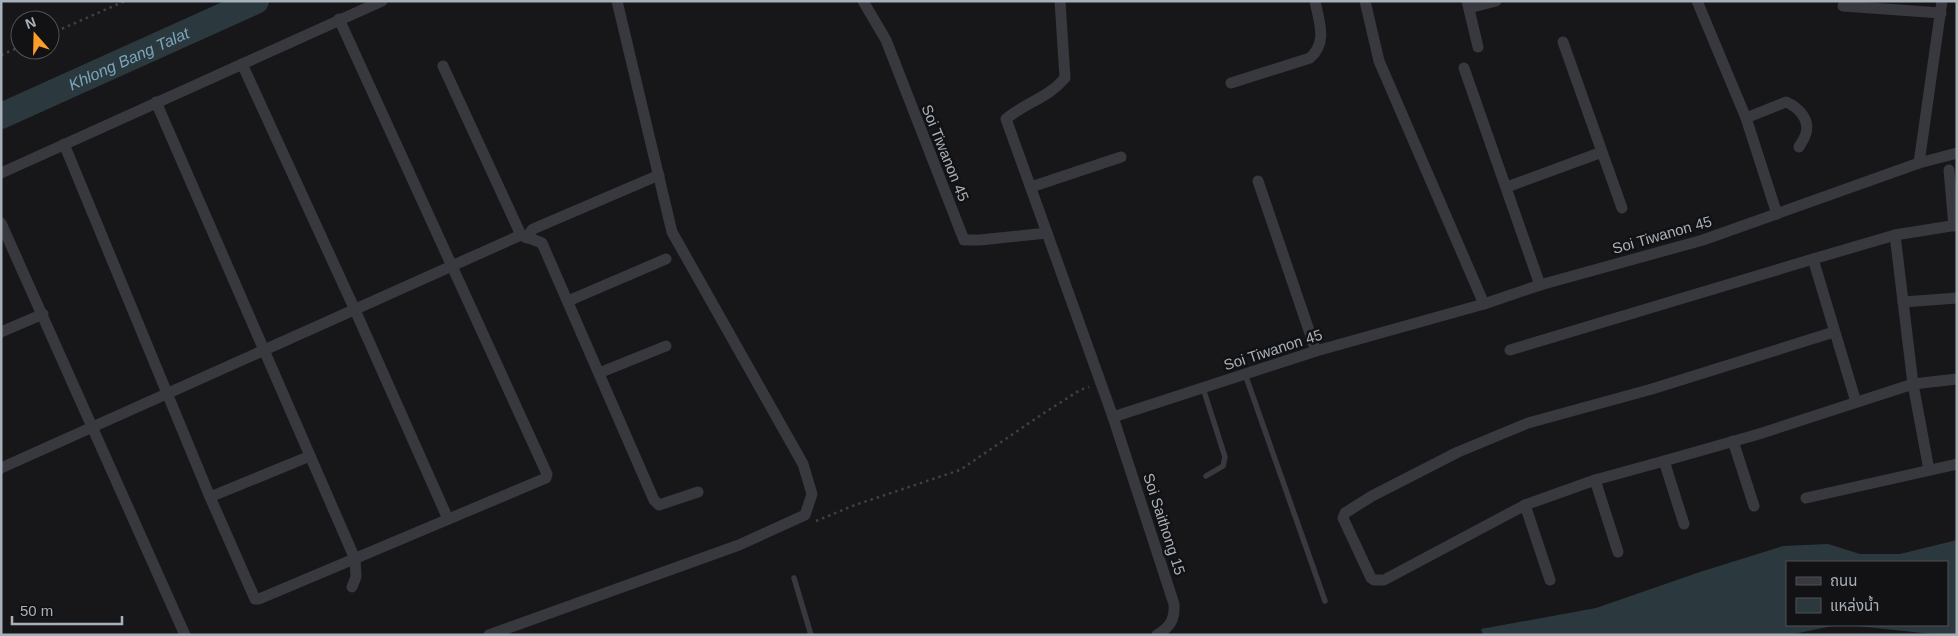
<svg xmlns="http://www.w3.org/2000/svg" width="1958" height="636" viewBox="0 0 1958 636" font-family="Helvetica,'Noto Sans Thai',sans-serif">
<rect width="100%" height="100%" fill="#171719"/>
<polygon fill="#2b393f" points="1957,540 1957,635 1941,635 1848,625 1947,625 1947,562 1787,562 1787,625 1837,625 1789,635 1483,635 1481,629 1596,608 1700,572 1783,546 1828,544 1860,554 1900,554"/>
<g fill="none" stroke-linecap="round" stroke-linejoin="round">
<path stroke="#2b393f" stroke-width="26" id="s1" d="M1 116 256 1"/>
<g stroke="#3d4146" stroke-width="2.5" stroke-dasharray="2.5 4" stroke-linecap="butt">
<polyline points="50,34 125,1"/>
<polyline points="1,55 20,47"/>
<polyline points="816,521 855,505 960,470 1041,415 1080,390 1089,387"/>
</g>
<g stroke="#37393f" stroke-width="5.5">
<polyline points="1245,374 1325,601"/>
<polyline points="1203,388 1225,457 1223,466 1206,476"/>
<polyline points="794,578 811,635"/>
</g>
<g stroke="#37393f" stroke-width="11">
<polyline points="863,1 886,40 964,240 980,240 1047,233 1113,417 1316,351 1484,304 1540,285 1703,240 1919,163 1957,153"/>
<polyline points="1365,1 1379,61 1484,304"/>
<polyline points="1467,1 1478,47"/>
<polyline points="1697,1 1746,118 1777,214"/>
<polyline points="1843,6 1941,13"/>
<polyline points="1469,8 1496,1"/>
<polyline points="1563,42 1622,208"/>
<polyline points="242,64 355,310 448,519"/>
<polyline points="443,66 521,235 542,243 654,500 659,505 698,492"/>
<polyline points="1464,68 1540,285"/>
<path d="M1231 83 1310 58C1328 42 1319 22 1315 1"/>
<polyline points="156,102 355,559 356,577 352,587"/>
<path d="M1746 118 1786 102C1798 107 1810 119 1806 133 1805 138 1801 143 1799 147"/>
<polyline points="64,144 210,497 255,599 259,599 546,478 547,474 339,19"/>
<polyline points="1919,163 1942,1"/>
<polyline points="1949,170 1954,226"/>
<polyline points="1,173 382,1"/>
<polyline points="1258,181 1316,351"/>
<polyline points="1031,187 1121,157"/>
<polyline points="1507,187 1602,152"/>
<polyline points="1,223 185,635"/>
<path d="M1047 233 1006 119C1026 102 1047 99 1065 78L1060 1"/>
<polyline points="1895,235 1913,384 1929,470"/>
<polyline points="526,238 533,229 659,175"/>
<polyline points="568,301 666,259"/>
<polyline points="1903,302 1957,298"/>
<polyline points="1,332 43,314"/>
<polyline points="1510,350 1813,259"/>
<polyline points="599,373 666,346"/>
<polyline points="1856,402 1813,259 1895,235 1957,225"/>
<path d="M1113 417 1174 604C1175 620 1170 627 1157 635"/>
<polyline points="1733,441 1754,506"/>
<polyline points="1664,461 1595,480 1525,505 1384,580 1374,580 1371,578 1343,518 1345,513 1372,496 1458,452 1528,423 1652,389 1834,332"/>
<polyline points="1,468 521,235"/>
<polyline points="1595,480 1618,552"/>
<polyline points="210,497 310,456"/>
<polyline points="1806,498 1957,464"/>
<polyline points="1525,505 1550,580"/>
<polyline points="1684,524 1664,461 1759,434 1913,384 1957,379"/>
<polyline points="489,635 739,545 805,515 812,494 803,464 672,232 617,1"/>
</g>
</g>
<g text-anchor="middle" stroke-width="5" stroke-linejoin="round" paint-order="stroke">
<g font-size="15" fill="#a8b0ba" stroke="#121214">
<text transform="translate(945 153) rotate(68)" y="5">Soi Tiwanon 45</text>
<text transform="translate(1662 235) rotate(-16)" y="5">Soi Tiwanon 45</text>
<text transform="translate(1273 350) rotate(-18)" y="5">Soi Tiwanon 45</text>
<text transform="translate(1164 524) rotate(72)" y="5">Soi Saithong 15</text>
</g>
<g font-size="16" font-style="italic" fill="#7ba4b9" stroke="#121214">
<text dy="6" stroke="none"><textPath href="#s1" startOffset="140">Khlong Bang Talat</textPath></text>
</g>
</g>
<rect width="1958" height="636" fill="none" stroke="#a8b0ba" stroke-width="5"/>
<rect x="1786" y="561" width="162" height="65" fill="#121214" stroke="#4e5156"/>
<rect x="1796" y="577" width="25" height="8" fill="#37393f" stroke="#4e5156"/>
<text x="1830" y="586" font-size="15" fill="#a8b0ba">ถนน</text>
<rect x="1796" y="598" width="25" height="15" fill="#2b393f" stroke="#4e5156"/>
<text x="1830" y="611" font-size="15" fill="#a8b0ba">แหล่งน้ำ</text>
<g transform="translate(35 35) rotate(340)"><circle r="24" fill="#121214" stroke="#4e5156"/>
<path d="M0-4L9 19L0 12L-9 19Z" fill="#ff9d29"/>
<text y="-8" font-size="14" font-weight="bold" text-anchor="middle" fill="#a8b0ba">N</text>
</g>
<path d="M12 616v8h110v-8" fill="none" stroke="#a8b0ba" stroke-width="2.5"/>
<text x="20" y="616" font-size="15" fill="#a8b0ba" stroke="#121214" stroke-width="4" paint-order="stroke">50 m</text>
</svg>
